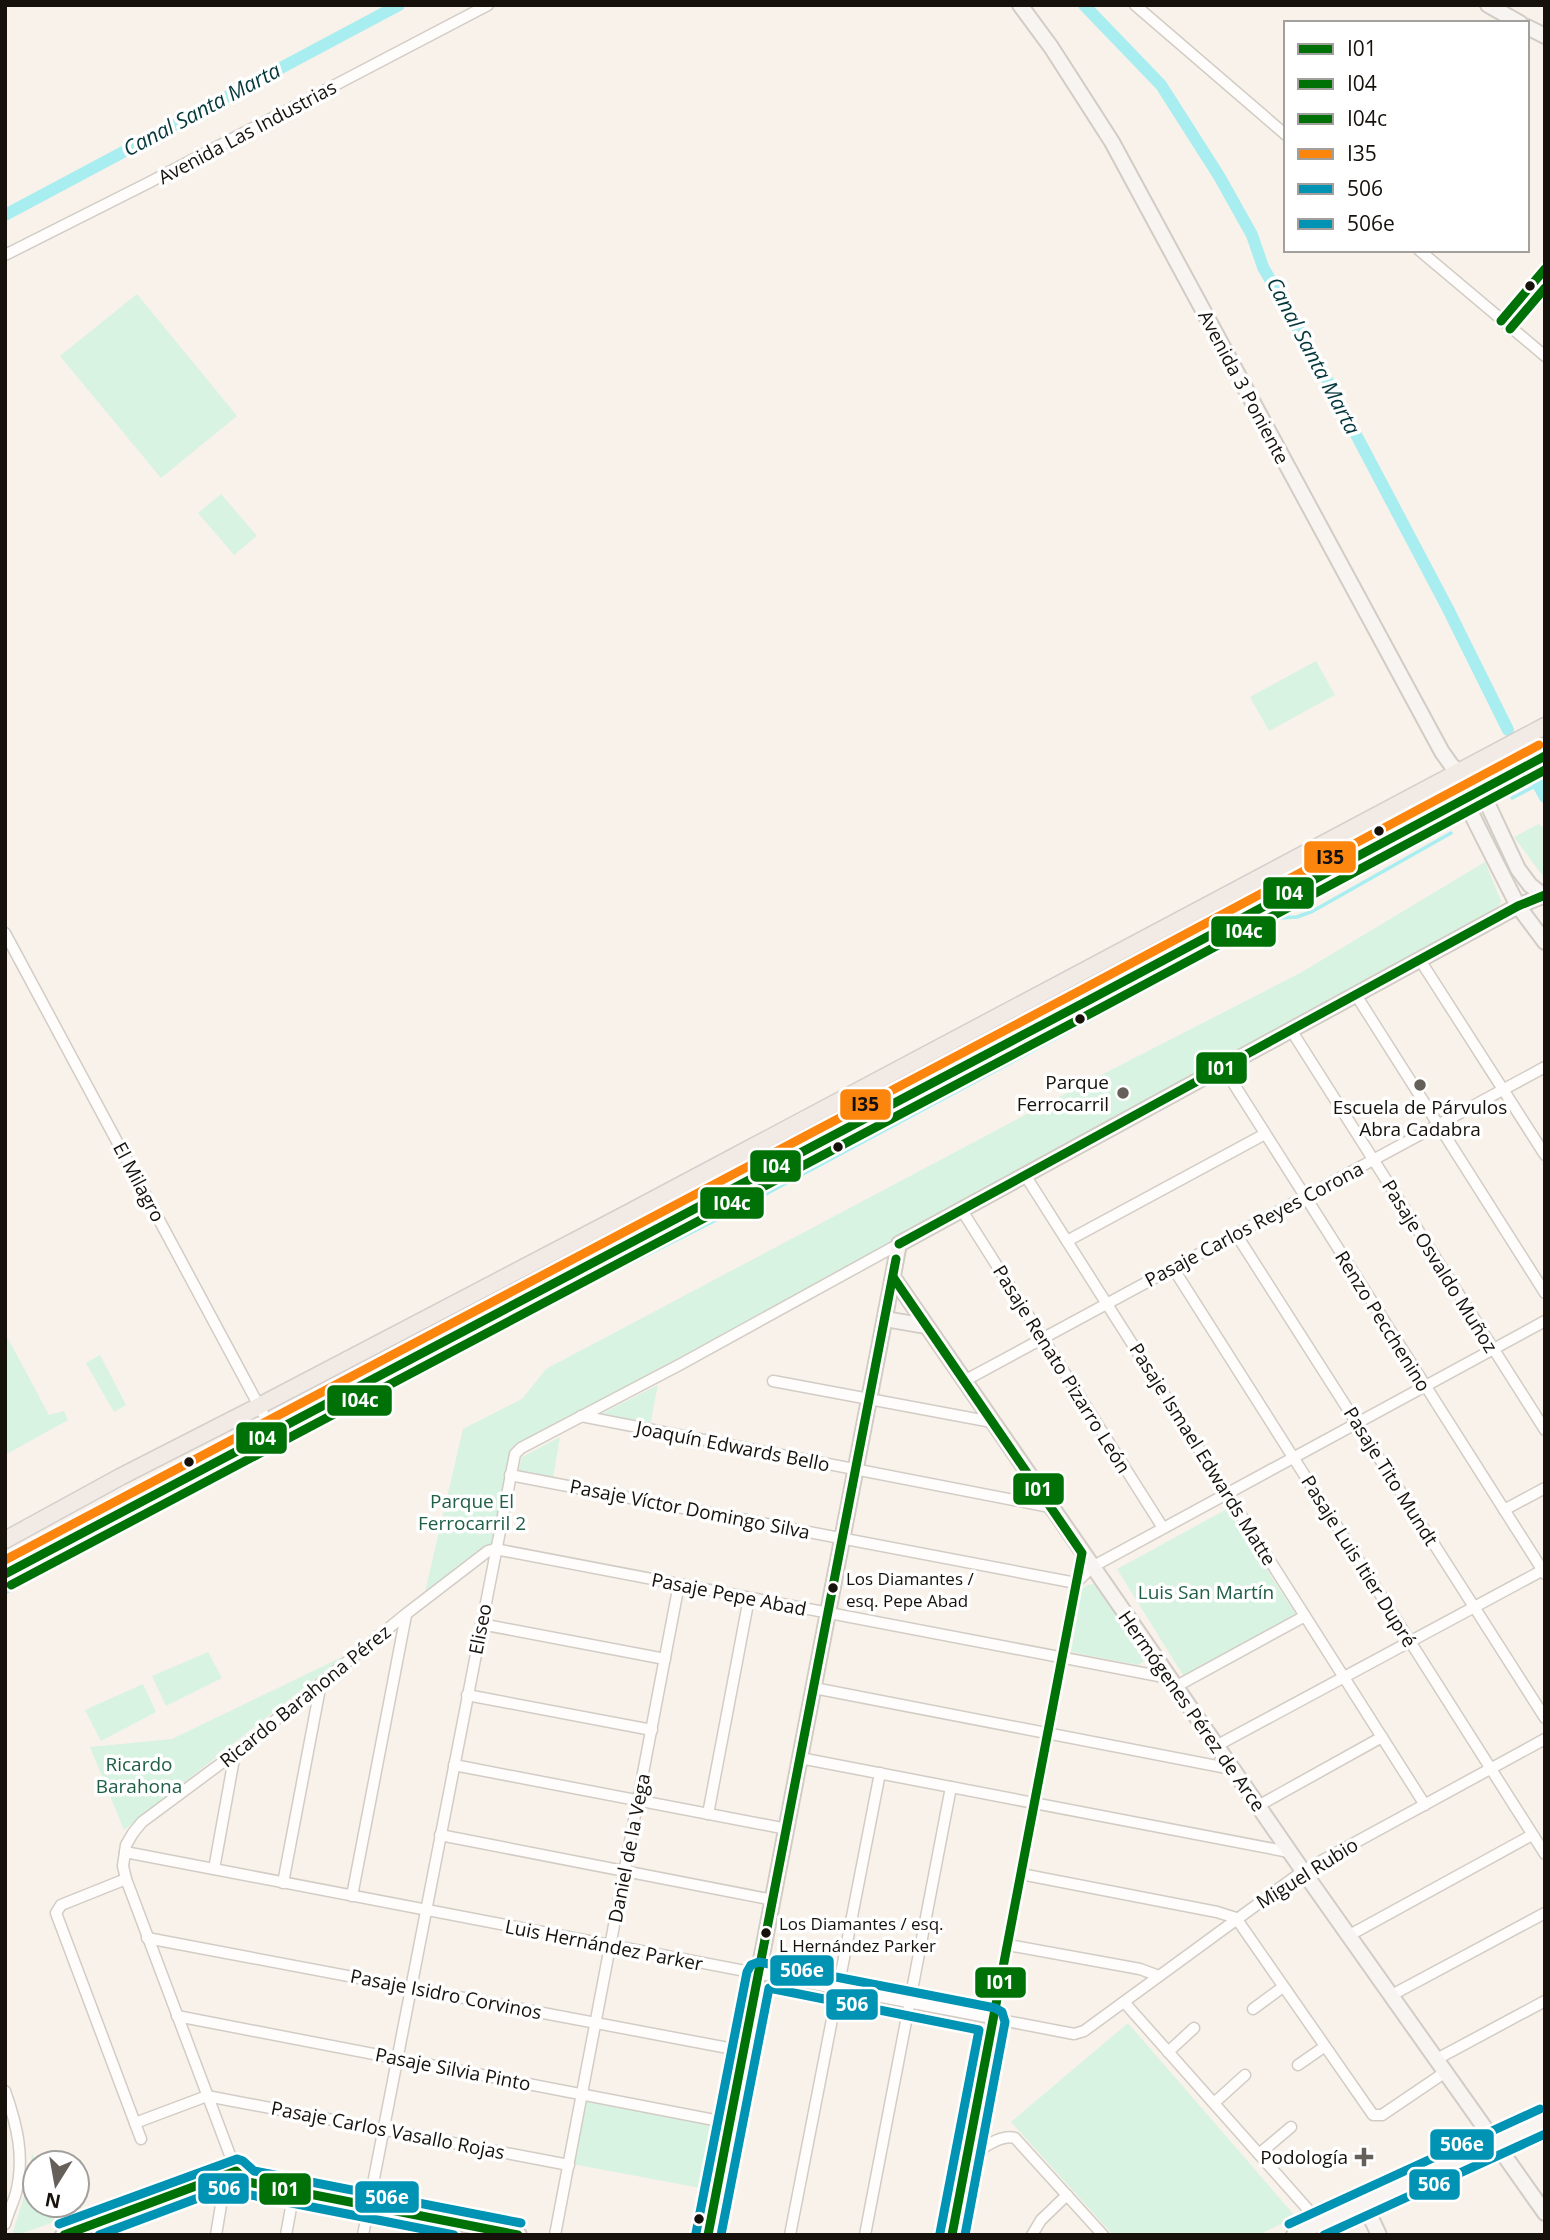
<svg xmlns="http://www.w3.org/2000/svg" width="1550" height="2240" viewBox="0 0 1550 2240" font-family="'Open Sans',sans-serif">
<rect width="100%" height="100%" fill="#f8f2ea"/>
<g fill="#d8f3e1">
<polygon points="137,294 237,416 161,478 60,356"/>
<polygon points="221,494 257,536 234,555 198,513"/>
<polygon points="1316,661 1335,695 1269,731 1250,697"/>
<polygon points="1539,824 1545,829 1545,879 1514,837"/>
<polygon points="1485,862 1501,901 1499,906 911,1232 516,1446 493,1543 425,1592 463,1429 522,1399 546,1369 1078,1087 1302,972"/>
<polygon points="5,1333 49,1415 64,1411 68,1420 5,1455"/>
<polygon points="100,1355 126,1405 114,1412 86,1363"/>
<polygon points="658,1385 650,1425 601,1414"/>
<polygon points="560,1437 553,1478 518,1473 522,1457"/>
<polygon points="1227,1509 1297,1616 1186,1677 1183,1675 1117,1569"/>
<polygon points="1095,1584 1101,1586 1146,1651 1143,1662 1138,1665 1071,1652 1082,1589 1087,1585"/>
<polygon points="208,1652 222,1678 166,1706 152,1676"/>
<polygon points="344,1656 124,1830 90,1747 172,1739"/>
<polygon points="143,1684 156,1712 101,1741 85,1710"/>
<polygon points="1128,2023 1296,2217 1258,2235 1113,2235 1011,2122"/>
<polygon points="585,2099 719,2125 706,2189 572,2164"/>
<polygon points="32,2153 36,2163 35,2205 51,2205 57,2221 17,2235 13,2232 30,2177"/>
</g>
<g fill="none" stroke-linecap="round" stroke-linejoin="round">
<g stroke="#a8edf0" stroke-width="3.5">
<polyline points="1512,798 1545,781"/>
<polyline points="5,1593 479,1339 738,1209 1279,918 1297,917 1313,911 1451,833"/>
</g>
<g stroke="#a8edf0" stroke-width="12">
<polyline points="1084,5 1161,85 1219,176 1252,235 1263,267 1324,374 1447,607 1508,730"/>
<polyline points="5,215 399,5"/>
<polyline points="1534,777 1545,797"/>
</g>
<g stroke="#d2ccc5" stroke-width="13">
<g id="street">
<polyline points="1135,5 1286,135"/>
<polyline points="1419,250 1545,356"/>
<polyline points="5,255 148,183 488,5"/>
<polyline points="1501,321 1545,269"/>
<polyline points="5,933 273,1432"/>
<polyline points="1420,960 1545,1155"/>
<polyline points="1356,995 1545,1293"/>
<polyline points="1291,1030 1545,1430"/>
<polyline points="1223,1067 1545,1574"/>
<polyline points="1025,1175 1425,1805"/>
<polyline points="961,1209 1163,1528"/>
<polyline points="1236,1234 1545,1718"/>
<polyline points="1067,1241 1265,1134"/>
<polyline points="1173,1268 1545,1854"/>
<polyline points="773,1381 992,1422"/>
<polyline points="964,1381 1545,1067"/>
<polyline points="581,1416 1050,1507"/>
<polyline points="510,1475 1076,1583 1092,1567 1545,1321"/>
<polyline points="1504,1510 1545,1488"/>
<polyline points="495,1549 1169,1678"/>
<polyline points="481,1624 665,1659"/>
<polyline points="1175,1687 1305,1616"/>
<polyline points="814,1688 1232,1769"/>
<polyline points="467,1695 652,1730"/>
<polyline points="1216,1746 1545,1569"/>
<polyline points="800,1758 1289,1852"/>
<polyline points="454,1765 787,1829"/>
<polyline points="1258,1806 1382,1737"/>
<polyline points="708,1814 749,1598"/>
<polyline points="440,1835 773,1900"/>
<polyline points="125,1852 1074,2034 1084,2031 1303,1871 1545,1739"/>
<polyline points="214,1869 235,1753"/>
<polyline points="1021,1874 1217,1912 1236,1918 1373,2115 1382,2115 1444,2073"/>
<polyline points="126,1879 61,1905 56,1913 141,2139"/>
<polyline points="283,1883 321,1683"/>
<polyline points="352,1896 406,1615"/>
<polyline points="1348,1936 1532,1835"/>
<polyline points="147,1938 744,2051"/>
<polyline points="1008,1945 1140,1969 1159,1976"/>
<polyline points="1390,1996 1545,1913"/>
<polyline points="1124,2002 1320,2223"/>
<polyline points="1253,2009 1283,1987"/>
<polyline points="177,2016 730,2123"/>
<polyline points="1168,2052 1194,2028"/>
<polyline points="1435,2060 1545,2001"/>
<polyline points="1298,2065 1324,2047"/>
<path d="M5 2091C17 2125 25 2157 16 2193 13 2203 8 2213 5 2224"/>
<polyline points="1214,2103 1245,2075"/>
<polyline points="135,2123 207,2096 569,2165"/>
<polyline points="1259,2154 1291,2127"/>
<path d="M967 2158C980 2151 1000 2133 1015 2138L1103 2235"/>
<polyline points="236,2171 126,1879 123,1866 126,1845 133,1833 142,1822 235,1753 406,1614 488,1551 495,1549"/>
<polyline points="215,2179 222,2199 216,2235"/>
<polyline points="286,2235 294,2191"/>
<polyline points="363,2235 515,1454 521,1448 681,1364 899,1244"/>
<polyline points="555,2235 679,1584"/>
<polyline points="790,2235 880,1773"/>
<polyline points="865,2235 951,1787"/>
<polyline points="952,2235 1082,1553"/>
<polyline points="1032,2235 1041,2220 1067,2195"/>
</g>
</g>
<g stroke="#d2ccc5" stroke-width="18">
<g id="secondary">
<polyline points="1020,5 1051,47 1112,142 1442,752 1452,766 1481,790 1518,869 1530,885 1545,897"/>
<polyline points="1488,5 1520,23"/>
<polyline points="1527,27 1545,36"/>
<polyline points="1459,773 1464,799 1484,839 1518,906 1545,942"/>
<polyline points="893,1277 1303,1871 1545,2213"/>
<polyline points="885,1319 926,1326"/>
<polyline points="1364,2203 1379,2235"/>
<polyline points="63,2235 236,2171 248,2182 519,2235"/>
<polyline points="708,2235 899,1244 1518,906 1545,895"/>
<polyline points="1294,2235 1545,2120"/>
</g>
</g>
<g stroke="#d3cfcc" stroke-width="19">
<g id="primary">
<polyline points="5,1540 120,1477 259,1406 630,1212 1545,726"/>
<polyline points="5,1574 1091,999 1545,756"/>
</g>
</g>
<use href="#street" stroke="#fefdfc" stroke-width="10"/>
<use href="#secondary" stroke="#f8f4f1" stroke-width="14"/>
<use href="#primary" stroke="#f2eae5" stroke-width="16"/>
<g stroke="#fff" stroke-width="14">
<g id="bus-1">
<polyline points="899,1244 1518,906 1545,895"/>
<polyline points="893,1277 1082,1553 952,2235"/>
<polyline points="64,2235 236,2171 248,2182 518,2235"/>
<polyline points="708,2235 896,1259"/>
</g>
</g>
<g stroke="#fff" stroke-width="14">
<g id="bus-2">
<polyline points="1501,321 1545,269"/>
<polyline points="5,1574 1091,999 1545,756"/>
</g>
</g>
<g stroke="#fff" stroke-width="14">
<g id="bus-3">
<polyline points="1510,329 1545,288"/>
<polyline points="11,1585 1097,1010 1545,770"/>
</g>
</g>
<g stroke="#fff" stroke-width="14">
<polyline id="bus-4" points="5,1560 1085,988 1539,745"/>
</g>
<g stroke="#fff" stroke-width="14">
<g id="bus-5">
<polyline points="99,2235 233,2185 246,2194 454,2235"/>
<polyline points="721,2235 769,1988 979,2030 940,2233"/>
<polyline points="1324,2235 1545,2134"/>
</g>
</g>
<g stroke="#fff" stroke-width="14">
<g id="bus-6">
<polyline points="59,2224 237,2159 243,2161 254,2171 521,2223"/>
<polyline points="1289,2224 1540,2109"/>
<polyline points="696,2233 747,1972 751,1965 759,1962 995,2008 1002,2012 1005,2022 965,2235"/>
</g>
</g>
<use href="#bus-1" stroke="#007106" stroke-width="9"/>
<use href="#bus-2" stroke="#007106" stroke-width="9"/>
<use href="#bus-3" stroke="#007106" stroke-width="9"/>
<use href="#bus-4" stroke="#fc850d" stroke-width="9"/>
<use href="#bus-5" stroke="#0093b3" stroke-width="9"/>
<use href="#bus-6" stroke="#0093b3" stroke-width="9"/>
</g>
<g fill="#16110b" stroke="#fff" stroke-width="2.5">
<circle cx="1530" cy="286" r="6"/>
<circle cx="1379" cy="831" r="6"/>
<circle cx="1080" cy="1019" r="6"/>
<circle cx="838" cy="1147" r="6"/>
<circle cx="189" cy="1462" r="6"/>
<circle cx="833" cy="1588" r="6"/>
<circle cx="766" cy="1933" r="6"/>
<circle cx="699" cy="2219" r="6"/>
</g>
<g fill="#656059" stroke="#fff" stroke-width="2.5">
<circle cx="1420" cy="1085" r="7"/>
<circle cx="1123" cy="1093" r="7"/>
<path d="M1360.5 2146.5h7v7h7v7h-7v7h-7v-7h-7v-7h7z"/>
</g>
<g text-anchor="middle" stroke-width="7" stroke-linejoin="round" paint-order="stroke">
<g font-size="17" fill="#16110b" stroke="#fff" text-anchor="start">
<text x="846" y="1585">Los Diamantes /<tspan x="846" dy="22">esq. Pepe Abad</tspan></text>
<text x="779" y="1930">Los Diamantes / esq.<tspan x="779" dy="22">L Hernández Parker</tspan></text>
</g>
<g font-size="19" fill="#16110b" stroke="#fff">
<text transform="translate(247 132) rotate(-28)" y="7">Avenida Las Industrias</text>
<text transform="translate(1244 387) rotate(62)" y="7">Avenida 3 Poniente</text>
<text transform="translate(139 1182) rotate(62)" y="7">El Milagro</text>
<text transform="translate(1254 1224) rotate(-28)" y="7">Pasaje Carlos Reyes Corona</text>
<text transform="translate(1440 1266) rotate(58)" y="7">Pasaje Osvaldo Muñoz</text>
<text transform="translate(1383 1321) rotate(58)" y="7">Renzo Pecchenino</text>
<text transform="translate(1062 1369) rotate(58)" y="7">Pasaje Renato Pizarro León</text>
<text transform="translate(733 1446) rotate(11)" y="7">Joaquín Edwards Bello</text>
<text transform="translate(1203 1454) rotate(58)" y="7">Pasaje Ismael Edwards Matte</text>
<text transform="translate(1391 1476) rotate(58)" y="7">Pasaje Tito Mundt</text>
<text transform="translate(690 1509) rotate(11)" y="7">Pasaje Víctor Domingo Silva</text>
<text transform="translate(1359 1561) rotate(58)" y="7">Pasaje Luis Itier Dupré</text>
<text transform="translate(729 1594) rotate(11)" y="7">Pasaje Pepe Abad</text>
<text transform="translate(480 1629) rotate(-79)" y="7">Eliseo</text>
<text transform="translate(305 1696) rotate(-39)" y="7">Ricardo Barahona Pérez</text>
<text transform="translate(1192 1711) rotate(55)" y="7">Hermógenes Pérez de Arce</text>
<text transform="translate(629 1848) rotate(-79)" y="7">Daniel de la Vega</text>
<text transform="translate(1307 1873) rotate(-32)" y="7">Miguel Rubio</text>
<text transform="translate(604 1945) rotate(11)" y="7">Luis Hernández Parker</text>
<text transform="translate(446 1994) rotate(11)" y="7">Pasaje Isidro Corvinos</text>
<text transform="translate(453 2069) rotate(11)" y="7">Pasaje Silvia Pinto</text>
<text transform="translate(388 2130) rotate(11)" y="7">Pasaje Carlos Vasallo Rojas</text>
</g>
<g font-size="19" fill="#16110b" stroke="#fff" text-anchor="end">
<text x="1109" y="1089">Parque<tspan x="1109" dy="22">Ferrocarril</tspan></text>
<text x="1420" y="1114" text-anchor="middle">Escuela de Párvulos<tspan x="1420" dy="22">Abra Cadabra</tspan></text>
<text x="1348" y="2164">Podología</text>
</g>
<g font-size="19" fill="#205f47" stroke="#fff">
<text x="472" y="1508">Parque El<tspan x="472" dy="22">Ferrocarril 2</tspan></text>
<text x="1206" y="1599">Luis San Martín</text>
<text x="139" y="1771">Ricardo<tspan x="139" dy="22">Barahona</tspan></text>
</g>
<g font-size="21" font-style="italic" fill="#05383c" stroke="#fff">
<text transform="translate(202 110) rotate(-28)" y="7">Canal Santa Marta</text>
<text transform="translate(1313 356) rotate(62)" y="7">Canal Santa Marta</text>
</g>
</g>
<g stroke="#fff" stroke-width="2.5">
<rect x="1303" y="840" width="54" height="34" rx="7" fill="#fc850d"/>
<rect x="1262" y="876" width="53" height="34" rx="7" fill="#007106"/>
<rect x="1210" y="915" width="67" height="33" rx="7" fill="#007106"/>
<rect x="1195" y="1051" width="53" height="34" rx="7" fill="#007106"/>
<rect x="839" y="1088" width="53" height="33" rx="7" fill="#fc850d"/>
<rect x="749" y="1149" width="53" height="34" rx="7" fill="#007106"/>
<rect x="699" y="1186" width="66" height="34" rx="7" fill="#007106"/>
<rect x="326" y="1384" width="67" height="33" rx="7" fill="#007106"/>
<rect x="235" y="1421" width="53" height="34" rx="7" fill="#007106"/>
<rect x="1012" y="1472" width="53" height="34" rx="7" fill="#007106"/>
<rect x="769" y="1954" width="66" height="33" rx="7" fill="#0093b3"/>
<rect x="974" y="1966" width="53" height="33" rx="7" fill="#007106"/>
<rect x="825" y="1988" width="54" height="33" rx="7" fill="#0093b3"/>
<rect x="1429" y="2128" width="66" height="33" rx="7" fill="#0093b3"/>
<rect x="1408" y="2168" width="53" height="33" rx="7" fill="#0093b3"/>
<rect x="197" y="2172" width="53" height="33" rx="7" fill="#0093b3"/>
<rect x="258" y="2172" width="54" height="34" rx="7" fill="#007106"/>
<rect x="354" y="2180" width="66" height="34" rx="7" fill="#0093b3"/>
</g>
<g font-size="19" text-anchor="middle" font-weight="bold" fill="#fff">
<text x="1289" y="900">I04</text>
<text x="1244" y="938">I04c</text>
<text x="1221" y="1075">I01</text>
<text x="776" y="1173">I04</text>
<text x="732" y="1210">I04c</text>
<text x="360" y="1407">I04c</text>
<text x="262" y="1445">I04</text>
<text x="1038" y="1496">I01</text>
<text x="802" y="1977">506e</text>
<text x="1000" y="1989">I01</text>
<text x="852" y="2011">506</text>
<text x="1462" y="2151">506e</text>
<text x="1434" y="2191">506</text>
<text x="224" y="2195">506</text>
<text x="285" y="2196">I01</text>
<text x="387" y="2204">506e</text>
</g>
<g font-size="19" text-anchor="middle" font-weight="bold" fill="#111">
<text x="1330" y="864">I35</text>
<text x="865" y="1111">I35</text>
</g>
<rect width="1550" height="2240" fill="none" stroke="#16110b" stroke-width="14"/>
<rect x="1284" y="21" width="245" height="231" fill="#ffffff" stroke="#a2a09d" stroke-width="2"/>
<rect x="1298" y="44" width="35" height="10" fill="#007106" stroke="#a2a09d" stroke-width="2"/>
<text x="1347" y="56" font-size="21" fill="#16110b">I01</text>
<rect x="1298" y="79" width="35" height="10" fill="#007106" stroke="#a2a09d" stroke-width="2"/>
<text x="1347" y="91" font-size="21" fill="#16110b">I04</text>
<rect x="1298" y="114" width="35" height="10" fill="#007106" stroke="#a2a09d" stroke-width="2"/>
<text x="1347" y="126" font-size="21" fill="#16110b">I04c</text>
<rect x="1298" y="149" width="35" height="10" fill="#fc850d" stroke="#a2a09d" stroke-width="2"/>
<text x="1347" y="161" font-size="21" fill="#16110b">I35</text>
<rect x="1298" y="184" width="35" height="10" fill="#0093b3" stroke="#a2a09d" stroke-width="2"/>
<text x="1347" y="196" font-size="21" fill="#16110b">506</text>
<rect x="1298" y="219" width="35" height="10" fill="#0093b3" stroke="#a2a09d" stroke-width="2"/>
<text x="1347" y="231" font-size="21" fill="#16110b">506e</text>
<g transform="translate(56 2184) rotate(191)"><circle r="33" fill="#ffffff" stroke="#a2a09d" stroke-width="2"/>
<path d="M0-5L12 26L0 18L-12 26Z" fill="#656059"/>
<text y="-10" font-size="19" font-weight="bold" text-anchor="middle" fill="#16110b">N</text>
</g>
</svg>
